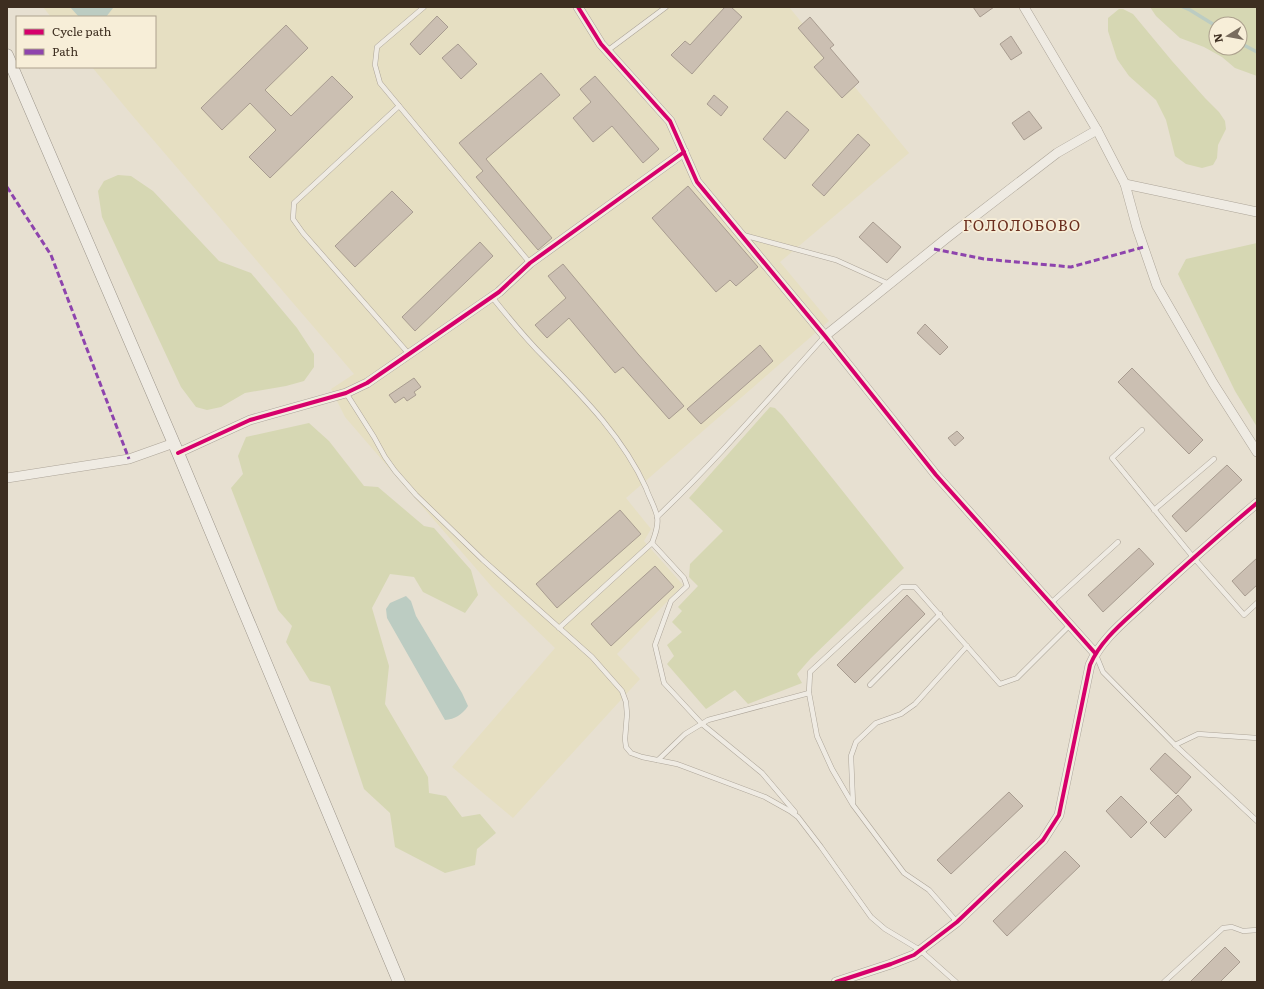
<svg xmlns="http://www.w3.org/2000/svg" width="1264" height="989" viewBox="0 0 1264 989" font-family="Literata,serif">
<rect width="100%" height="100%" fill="#e7e0d1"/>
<polygon fill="#e6dfc2" points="43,7 789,7 909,153 780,262 829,321 626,498 651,529 644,541 683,585 617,654 640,679 513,818 452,767 555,648 492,587 345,417 331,389 354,374 131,114 92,67 155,67 155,17 51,17"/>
<g fill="#d6d7b3" fill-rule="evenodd">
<path d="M1150 7H1257V76L1235 68 1222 57 1204 47 1180 38 1156 16ZM1216 24H1240V48H1216Z"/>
<polygon points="1119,9 1123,9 1133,14 1172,61 1205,98 1219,112 1225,121 1226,129 1218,145 1217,158 1213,165 1202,168 1186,164 1175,156 1166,120 1156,100 1129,76 1117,59 1108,31 1108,18"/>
<polygon points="118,175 131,176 153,191 219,261 251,273 297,328 314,354 314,367 304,381 286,386 245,393 221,407 207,410 196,407 181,387 102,217 98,191 104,181"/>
<polygon points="1257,243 1257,427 1235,391 1178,274 1186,259"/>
<polygon points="770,407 775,408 782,415 904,568 811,658 797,674 802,683 748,704 735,690 706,709 667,664 674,656 667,645 682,632 672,622 682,611 678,607 698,586 689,577 690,564 723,531 689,498"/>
<polygon points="309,423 329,441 364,486 378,487 424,526 434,528 471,570 478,595 465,613 423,592 414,577 390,574 372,608 389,666 385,704 428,777 429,793 446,796 462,817 480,814 496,833 477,849 475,865 445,873 395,847 390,813 364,789 330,686 310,681 286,642 292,626 278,610 231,488 243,474 238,456 246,437"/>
</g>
<g fill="#bcccc2">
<polygon points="70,7 112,7 113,8 106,17 79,17"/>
<path d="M406 596 411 601 416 616 462 693 468 706C462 715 455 719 445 720L387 618 386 609 390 603Z"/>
</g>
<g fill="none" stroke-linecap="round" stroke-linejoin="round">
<g stroke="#bcccc2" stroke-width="3.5">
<polyline points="1183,7 1190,10 1216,26"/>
<polyline points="1240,43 1257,52"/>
</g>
</g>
<g fill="#cbbfb2" stroke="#a89c90">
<polygon points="725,7 731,7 742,17 692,74 671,55 685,41 690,45"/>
<polygon points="973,7 994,7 980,17"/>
<polygon points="437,16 448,27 420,55 410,44"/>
<polygon points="810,17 834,45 830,48 859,82 842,98 814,67 824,58 798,28"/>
<polygon points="286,25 308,48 265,90 291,116 332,76 353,97 270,178 249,157 276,130 250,103 222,130 201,108"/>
<polygon points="1011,36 1022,53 1011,60 1000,44"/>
<polygon points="458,44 477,64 461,79 442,58"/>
<polygon points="541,73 560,95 486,159 552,238 538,250 476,177 483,171 459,143"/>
<polygon points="595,76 659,149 643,163 612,126 593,142 573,118 591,102 580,89"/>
<polygon points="714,95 728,107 721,116 707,104"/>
<polygon points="787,111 809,130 785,159 763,139"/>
<polygon points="1029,111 1042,128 1024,140 1012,123"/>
<polygon points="858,134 870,145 824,196 812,185"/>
<polygon points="688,186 758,267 736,286 730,280 716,292 652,218"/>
<polygon points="392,191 413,212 355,267 335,246"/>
<polygon points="873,222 901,247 887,263 859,237"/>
<polygon points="480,242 493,256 415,331 402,317"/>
<polygon points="563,264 638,354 684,406 669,419 623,367 615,373 569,318 547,338 535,325 566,298 548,276"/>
<polygon points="925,324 948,347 940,355 917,333"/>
<polygon points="760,345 773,361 701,424 687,409"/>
<polygon points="1132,368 1203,440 1189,454 1118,382"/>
<polygon points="414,378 421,387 414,392 416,395 407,401 404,397 395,403 389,395"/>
<polygon points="957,431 964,438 955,446 948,438"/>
<polygon points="1227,465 1242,480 1186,532 1172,516"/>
<polygon points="620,510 641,534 557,608 536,584"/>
<polygon points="1139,548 1154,564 1103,612 1088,595"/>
<polygon points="1257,558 1257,585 1245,596 1232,581"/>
<polygon points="655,566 674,587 611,646 591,624"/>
<polygon points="907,595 925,614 855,683 837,665"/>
<polygon points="1165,753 1191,777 1176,794 1150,769"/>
<polygon points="1009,792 1023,806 951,874 937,860"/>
<polygon points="1178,795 1192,810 1165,838 1150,823"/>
<polygon points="1121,796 1147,822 1131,838 1106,811"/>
<polygon points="1065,851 1080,866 1007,936 993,921"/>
<polygon points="1225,947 1240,962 1220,982 1190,982"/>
</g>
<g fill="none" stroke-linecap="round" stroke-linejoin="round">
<g stroke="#ada599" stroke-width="5.5">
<g id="service">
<polyline points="424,7 377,47 375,65 380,83 530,263"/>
<polyline points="607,51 666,7"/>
<polyline points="399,106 294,203 293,219 303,233 409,354"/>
<polyline points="743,235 836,260 889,284"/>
<path d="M492 297C508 317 525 338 544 357 582 396 623 437 646 488 649 497 655 507 657 516 659 525 655 535 652 543L559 628"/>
<polyline points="346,393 374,437 385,457 395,471 416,495 483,560 592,657 622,691 626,702 627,714 625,739 626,747 631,753 642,757 677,764 765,797 790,811 798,817 821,847 871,917 885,929 920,950 956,982"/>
<polyline points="1142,430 1112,458 1193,557 1244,615 1257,603"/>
<polyline points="1154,510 1214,459"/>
<path d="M657 517C717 460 770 397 825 336"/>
<polyline points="652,543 684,578 687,586 671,601 655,645 664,683 702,724 762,773 795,812"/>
<polyline points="1051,603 1118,542"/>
<polyline points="1096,655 1103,672 1175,745 1257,821"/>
<polyline points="870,685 940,614"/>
<polyline points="1175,745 1198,734 1257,738"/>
<polyline points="658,760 685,734 708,720 809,693"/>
<polyline points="853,804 851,756 856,742 876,723 901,714 915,704 967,646"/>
<polyline points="957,922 929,890 904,873 853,805 832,769 817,736 809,693 810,672 902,587 915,587 1000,684 1017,678 1070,625"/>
<polyline points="1164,982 1223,928 1232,927 1243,931 1257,930"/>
</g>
</g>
<g stroke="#ada599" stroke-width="10">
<g id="minor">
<polyline points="578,7 601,44 670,121 697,182 825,336 936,475 1095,653"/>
<polyline points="1024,7 1097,130 1125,184 1257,212"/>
<polyline points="1125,184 1137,228 1157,286 1213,383 1257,452"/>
<polyline points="825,336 948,237 1057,153 1097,130"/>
<polyline points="178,453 250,420 346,393 367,383 499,292 530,263 684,152"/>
<polyline points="7,478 129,459 174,443"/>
<path d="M836 982 891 964 914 955 957 922 1043 840 1059 815 1090 665C1101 639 1125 621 1145 602 1182 568 1219 535 1257 503"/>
</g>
</g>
<g stroke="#9c958a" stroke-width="13">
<polyline id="secondary" points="7,55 178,453 399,982"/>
</g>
<use href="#service" stroke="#efebe3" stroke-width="4.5"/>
<use href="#minor" stroke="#efebe3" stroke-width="9"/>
<use href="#secondary" stroke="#efebe3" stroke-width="12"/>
<g stroke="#8e44ad" stroke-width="3" stroke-dasharray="6 3" stroke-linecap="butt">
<polyline points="7,187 51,255 129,459"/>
<polyline points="934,249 984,259 1071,267 1144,247"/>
</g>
<g stroke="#f7eed8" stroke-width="6">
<g id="cycleway">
<polyline points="578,7 601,44 670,121 697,182 825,336 936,475 1095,653"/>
<polyline points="178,453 250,420 346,393 367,383 499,292 530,263 684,152"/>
<path d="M836 982 891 964 914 955 957 922 1043 840 1059 815 1090 665C1101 639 1125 621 1145 602 1182 568 1219 535 1257 503"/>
</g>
</g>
<use href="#cycleway" stroke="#d6006c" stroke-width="4"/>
</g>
<g text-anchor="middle" stroke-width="3.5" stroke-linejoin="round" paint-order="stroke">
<g font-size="15" letter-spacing="1" fill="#6b2e1e" stroke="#f7eed8">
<text x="1022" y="231">ГОЛОЛОБОВО</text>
</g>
</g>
<rect width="1264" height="989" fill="none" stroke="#3d2e20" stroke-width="16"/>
<rect x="16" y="16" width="140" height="52" fill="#f7eed8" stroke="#ada18e"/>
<rect x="24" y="29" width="20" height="6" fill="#d6006c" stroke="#ada18e"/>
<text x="52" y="36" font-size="12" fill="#3d2e20">Cycle path</text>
<rect x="24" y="49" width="20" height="6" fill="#8e44ad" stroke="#ada18e"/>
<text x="52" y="56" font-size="12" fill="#3d2e20">Path</text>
<g transform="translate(1228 36) rotate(259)"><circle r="19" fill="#f7eed8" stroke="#ada18e"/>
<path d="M0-3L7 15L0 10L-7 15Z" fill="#786c5e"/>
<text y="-6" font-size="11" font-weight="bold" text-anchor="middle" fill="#3d2e20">N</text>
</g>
</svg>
